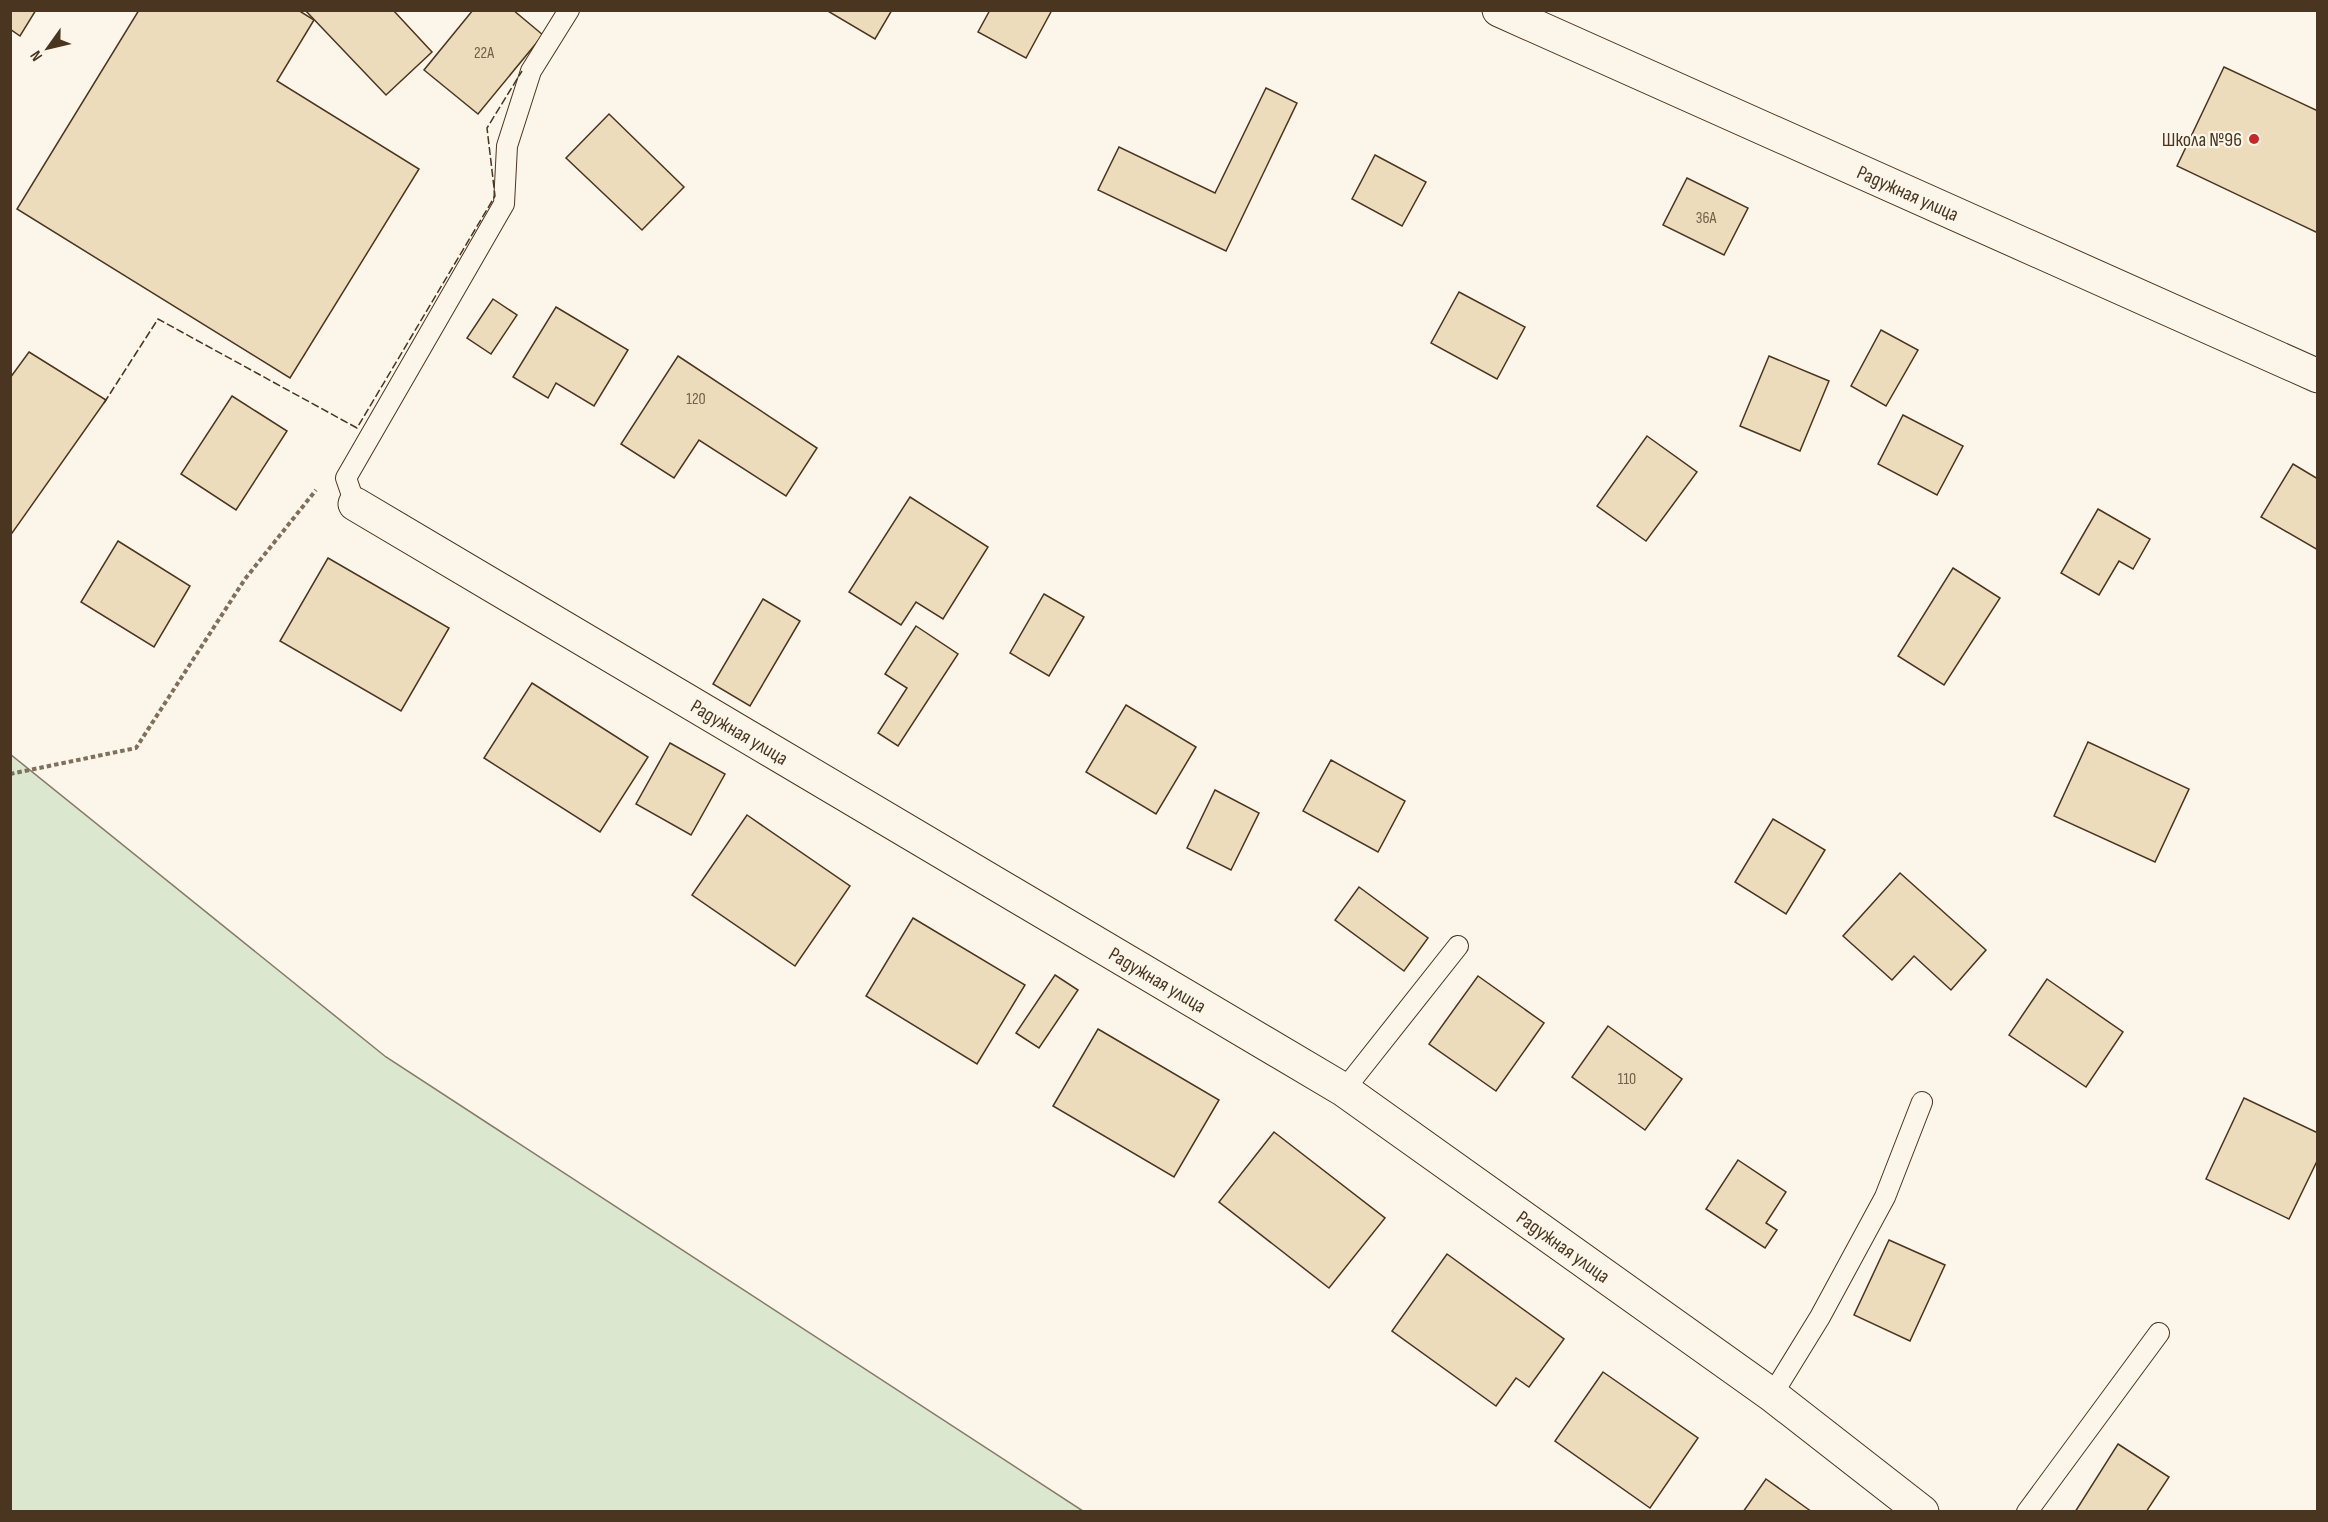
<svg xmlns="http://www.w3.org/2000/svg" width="2328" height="1522" viewBox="0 0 2328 1522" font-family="'Sofia Sans Condensed',sans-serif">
<rect width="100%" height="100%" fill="#fbf6e9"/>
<polygon fill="#dce7d0" stroke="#887966" stroke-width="1.5" points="10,754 386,1057 1083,1511 11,1511"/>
<g fill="#ecdcbc" stroke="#4a3520" stroke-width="1.5">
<polygon points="10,10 36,10 20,36 10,29"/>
<polygon points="139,10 298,10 314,20 277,81 419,169 290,378 17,209"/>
<polygon points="305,10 393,10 432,52 386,95"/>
<polygon points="473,10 513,10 543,35 478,114 424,70"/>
<polygon points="826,10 892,10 875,39"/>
<polygon points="990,10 1052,10 1026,58 978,32"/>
<polygon points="2224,67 2318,111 2318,233 2177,166"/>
<polygon points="1266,88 1297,103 1226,251 1098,190 1119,147 1215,193"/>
<polygon points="609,114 684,187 642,230 566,158"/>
<polygon points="1375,155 1426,182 1402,226 1352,199"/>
<polygon points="1687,178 1748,208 1724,255 1663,225"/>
<polygon points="1459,292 1525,327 1497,379 1431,343"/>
<polygon points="493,299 517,315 491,354 467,338"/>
<polygon points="556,307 628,350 594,406 556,383 548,398 513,377"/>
<polygon points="1881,330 1918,350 1886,406 1851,386"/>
<polygon points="29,352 106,400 10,536 10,378"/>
<polygon points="678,356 817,448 786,496 699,440 674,478 621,444"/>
<polygon points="1769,356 1829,381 1800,451 1740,426"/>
<polygon points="232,396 287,431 236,510 181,474"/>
<polygon points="1903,415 1963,446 1937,495 1878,464"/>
<polygon points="1647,436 1697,472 1646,541 1597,506"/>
<polygon points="2293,464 2318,479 2318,550 2261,517"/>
<polygon points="910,497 988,547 943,619 916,602 901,625 849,592"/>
<polygon points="2098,509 2150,539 2133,569 2119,561 2099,595 2061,573"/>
<polygon points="118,541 190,586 154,647 81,602"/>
<polygon points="328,558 449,628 401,711 280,641"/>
<polygon points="1953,568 2000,598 1944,685 1898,656"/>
<polygon points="1044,594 1084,617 1049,676 1010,653"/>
<polygon points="763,599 800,621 750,706 713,684"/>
<polygon points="916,626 958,654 898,746 878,733 907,688 885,674"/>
<polygon points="532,683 648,757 600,832 484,758"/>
<polygon points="1126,705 1196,747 1156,814 1086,772"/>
<polygon points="2088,742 2189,789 2155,862 2054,816"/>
<polygon points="670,743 725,774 691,835 636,804"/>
<polygon points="1331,760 1405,801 1378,852 1303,811"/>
<polygon points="1215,790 1259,813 1231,870 1187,848"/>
<polygon points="747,815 850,886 795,966 692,895"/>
<polygon points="1773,819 1825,850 1786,914 1735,882"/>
<polygon points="1900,873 1986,950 1951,990 1914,956 1892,980 1843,936"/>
<polygon points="1359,887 1428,938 1404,971 1335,920"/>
<polygon points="913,918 1025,985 977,1064 866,996"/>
<polygon points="1055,975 1078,990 1039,1048 1016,1033"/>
<polygon points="1478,976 1544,1023 1496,1091 1429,1044"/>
<polygon points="2047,979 2123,1032 2086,1087 2009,1035"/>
<polygon points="1608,1026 1682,1079 1645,1130 1572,1077"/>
<polygon points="1098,1029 1219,1100 1174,1177 1053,1106"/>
<polygon points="2244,1098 2318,1133 2318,1159 2289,1219 2206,1179"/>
<polygon points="1274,1132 1385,1218 1329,1288 1219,1202"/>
<polygon points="1738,1160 1786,1192 1766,1223 1777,1230 1765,1248 1706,1209"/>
<polygon points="1889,1240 1945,1265 1910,1341 1854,1315"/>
<polygon points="1447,1254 1564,1339 1529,1387 1516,1378 1496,1406 1392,1331"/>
<polygon points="1603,1372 1698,1438 1650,1508 1555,1441"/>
<polygon points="2118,1444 2169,1477 2146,1512 2075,1512"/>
<polygon points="1766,1479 1812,1512 1743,1512"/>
</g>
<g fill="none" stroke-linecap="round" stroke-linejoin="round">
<g stroke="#4a3520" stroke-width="22">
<g id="service">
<polyline points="355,504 346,478 504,204 507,146 531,71 569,10"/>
<polyline points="1344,1090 1458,946"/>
<polyline points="1772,1395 1820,1317 1885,1197 1922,1102"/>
<polyline points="2027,1512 2159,1333"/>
</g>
</g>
<g stroke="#4a3520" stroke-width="35">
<g id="minor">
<path id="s1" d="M355 504 1344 1090 1772 1395 1922 1512"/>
</g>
</g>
<g stroke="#4a3520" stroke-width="35">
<g id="secondary">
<path id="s2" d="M1499 10 2318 376"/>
</g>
</g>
<polyline stroke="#7f6f5c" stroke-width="4" stroke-dasharray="4.5 3" stroke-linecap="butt" points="10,774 136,748 245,579 316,490"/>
<use href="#service" stroke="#fbf6e9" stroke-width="20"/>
<use href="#minor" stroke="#fbf6e9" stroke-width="33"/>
<use href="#secondary" stroke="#fbf6e9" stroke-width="33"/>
<polyline stroke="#4a3520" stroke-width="1.5" stroke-dasharray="8 3" stroke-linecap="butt" points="104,403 158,319 357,428 495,196 487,128 522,71"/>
</g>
<circle fill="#c62828" stroke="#fbf6e9" stroke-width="2" cx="2254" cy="139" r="6"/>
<g text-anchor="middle" stroke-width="4.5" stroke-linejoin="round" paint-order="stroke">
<g font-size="16" fill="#725f47">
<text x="484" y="58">22А</text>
<text x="1706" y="223">36А</text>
<text x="696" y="404">120</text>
<text x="1627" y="1084">110</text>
</g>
<g font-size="20" fill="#4a3520" stroke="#fbf6e9" text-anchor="end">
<text x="2242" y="146">Школа №96</text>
</g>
<g font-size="20" fill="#4a3520" stroke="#fbf6e9">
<text dy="7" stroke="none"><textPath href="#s2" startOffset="448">Радужная улица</textPath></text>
<text dy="7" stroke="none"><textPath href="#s1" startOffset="447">Радужная улица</textPath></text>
<text dy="7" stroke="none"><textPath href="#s1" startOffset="933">Радужная улица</textPath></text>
<text dy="7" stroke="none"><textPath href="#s1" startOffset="1419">Радужная улица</textPath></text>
</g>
</g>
<rect width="2328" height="1522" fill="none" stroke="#4a3520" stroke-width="24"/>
<g transform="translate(48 48) rotate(236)" stroke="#fbf6e9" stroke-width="4.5" paint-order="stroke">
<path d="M0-4.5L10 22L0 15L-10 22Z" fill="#4a3520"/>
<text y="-9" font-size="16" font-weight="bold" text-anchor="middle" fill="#4a3520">N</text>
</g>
</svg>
